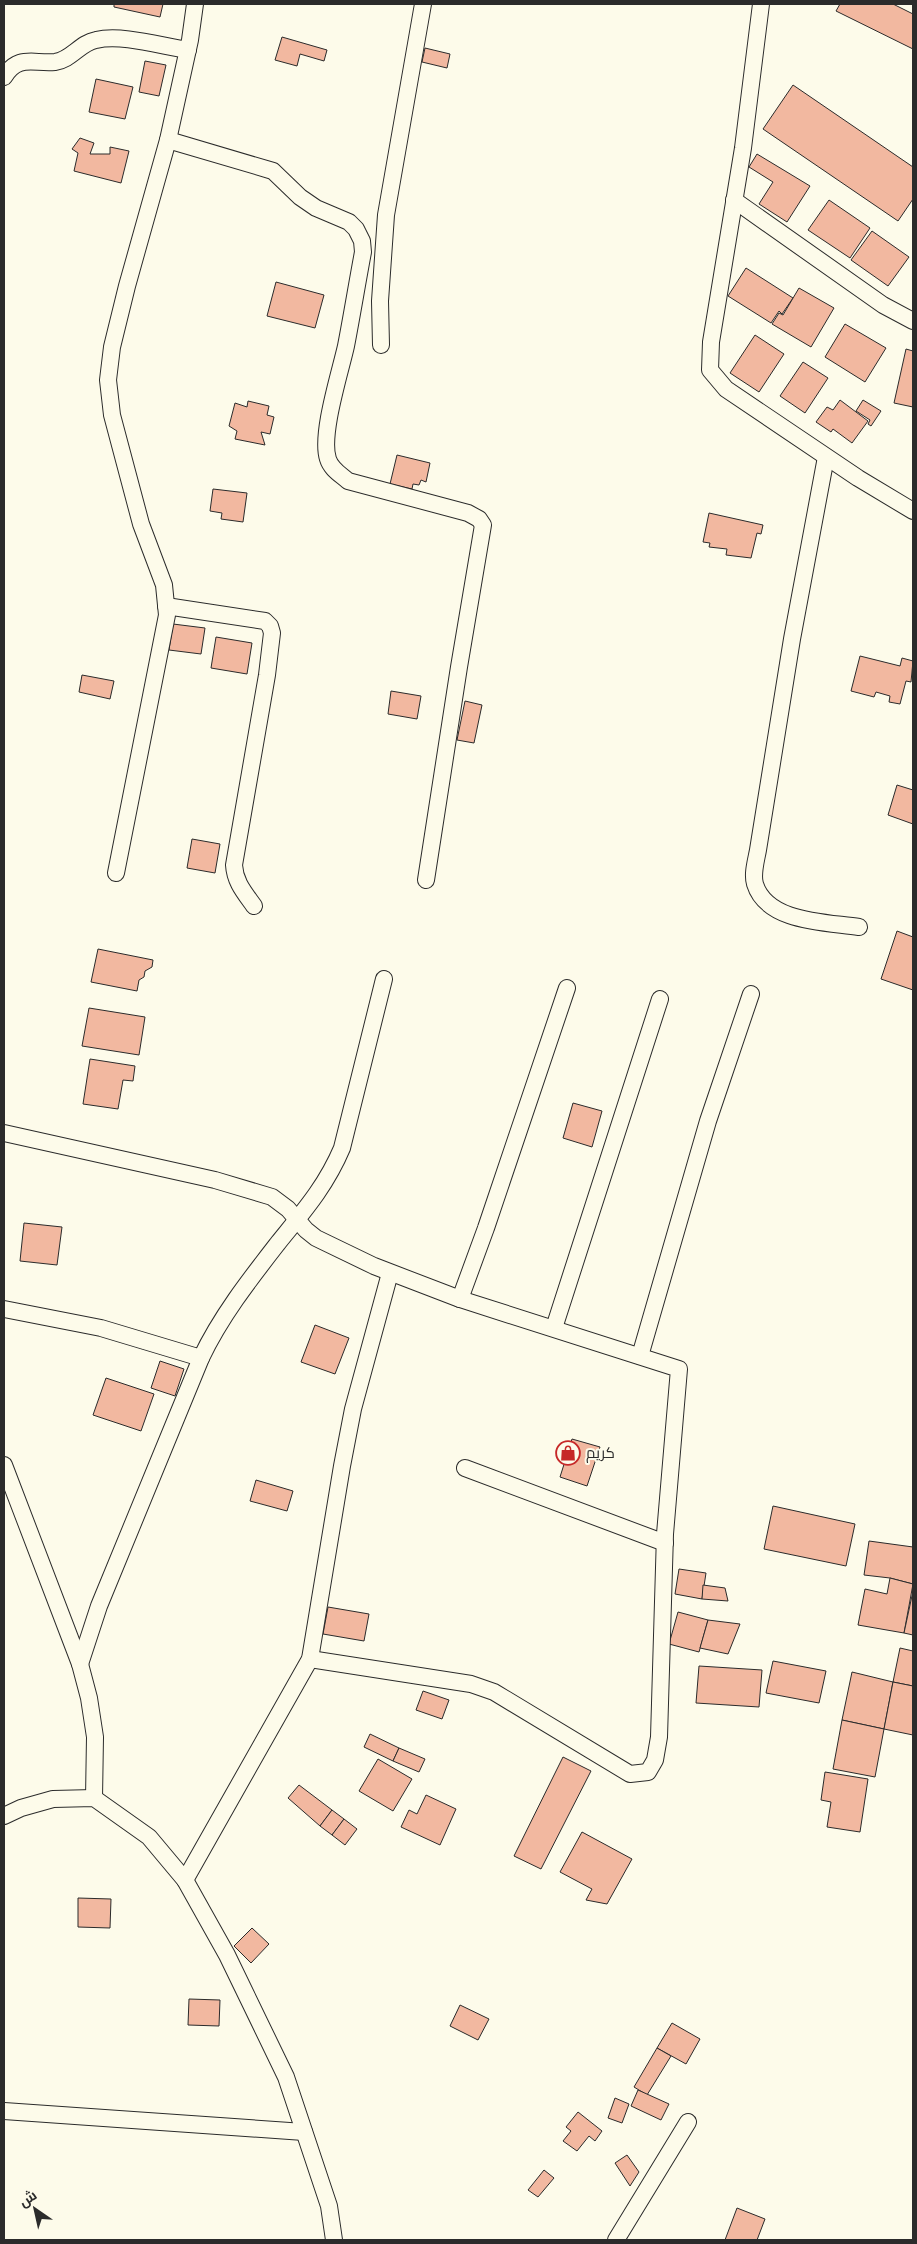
<svg xmlns="http://www.w3.org/2000/svg" width="917" height="2244" viewBox="0 0 917 2244" font-family="Helvetica,Cairo,sans-serif">
<rect width="100%" height="100%" fill="#fdfbea"/>
<g fill="#f2b8a0" stroke="#2b2b2b">
<polygon points="114,4 163,4 160,17 114,7"/>
<polygon points="840,4 893,4 913,14 913,49 836,11"/>
<polygon points="282,37 327,50 324,61 300,54 297,66 275,60"/>
<polygon points="425,48 450,54 447,68 422,62"/>
<polygon points="145,61 166,65 159,96 139,92"/>
<polygon points="96,79 133,87 125,119 89,112"/>
<polygon points="793,85 913,167 913,199 898,221 763,129"/>
<polygon points="80,138 94,143 90,154 110,154 110,147 129,151 121,183 74,171 78,153 72,149"/>
<polygon points="757,154 810,186 787,222 759,204 773,182 749,167"/>
<polygon points="829,200 870,228 850,258 808,230"/>
<polygon points="872,231 909,257 888,286 851,260"/>
<polygon points="746,268 793,298 782,314 779,311 771,323 728,296"/>
<polygon points="276,282 324,295 315,328 267,316"/>
<polygon points="799,288 834,308 811,347 772,324 779,313 783,315"/>
<polygon points="845,324 886,348 865,382 825,357"/>
<polygon points="755,335 784,354 759,392 730,373"/>
<polygon points="906,349 913,351 913,407 894,403"/>
<polygon points="803,362 828,378 805,413 780,396"/>
<polygon points="840,400 868,421 852,443 833,429 831,432 816,422 827,407 833,410"/>
<polygon points="863,400 881,411 871,426 868,424 870,420 856,411"/>
<polygon points="248,401 269,406 267,415 274,417 270,434 261,432 265,445 235,439 237,431 229,426 235,403 247,407"/>
<polygon points="397,455 430,463 426,482 421,480 419,485 413,484 412,489 390,484"/>
<polygon points="213,489 247,493 243,522 221,519 222,513 210,511"/>
<polygon points="709,513 763,525 761,534 757,533 751,558 726,555 727,549 709,547 710,543 703,542"/>
<polygon points="173,624 205,628 201,654 169,650"/>
<polygon points="216,637 252,643 247,674 211,668"/>
<polygon points="860,656 900,666 902,658 913,661 911,682 906,681 900,704 889,702 890,696 876,692 874,697 851,691"/>
<polygon points="82,675 114,681 110,699 79,692"/>
<polygon points="391,691 421,696 417,719 388,714"/>
<polygon points="465,701 482,705 474,743 457,740"/>
<polygon points="897,785 913,790 913,824 888,815"/>
<polygon points="192,839 220,844 215,873 187,868"/>
<polygon points="897,931 913,937 913,990 881,979"/>
<polygon points="98,949 153,960 152,967 145,971 144,977 139,980 137,991 91,982"/>
<polygon points="89,1008 145,1017 139,1055 82,1046"/>
<polygon points="90,1059 135,1066 133,1081 123,1080 118,1109 83,1104"/>
<polygon points="573,1103 602,1111 592,1147 563,1138"/>
<polygon points="24,1223 62,1227 57,1265 20,1261"/>
<polygon points="315,1325 349,1338 335,1374 301,1362"/>
<polygon points="160,1361 184,1369 175,1396 151,1388"/>
<polygon points="106,1378 154,1394 141,1431 93,1415"/>
<polygon points="572,1439 600,1447 587,1486 560,1477"/>
<polygon points="256,1480 293,1491 287,1511 250,1501"/>
<polygon points="773,1506 855,1524 846,1566 764,1549"/>
<polygon points="869,1541 913,1547 913,1584 890,1578 864,1575"/>
<polygon points="679,1569 706,1573 702,1599 675,1594"/>
<polygon points="890,1578 913,1584 904,1633 858,1625 865,1589 887,1594"/>
<polygon points="703,1585 725,1588 728,1601 702,1599"/>
<polygon points="913,1591 913,1635 904,1633"/>
<polygon points="328,1607 369,1614 364,1641 323,1634"/>
<polygon points="678,1612 708,1620 699,1652 669,1644"/>
<polygon points="708,1620 740,1624 728,1654 700,1648"/>
<polygon points="900,1648 913,1651 913,1686 893,1682"/>
<polygon points="773,1661 826,1671 819,1703 766,1693"/>
<polygon points="699,1666 762,1670 759,1707 696,1703"/>
<polygon points="852,1672 893,1682 884,1729 842,1720"/>
<polygon points="893,1682 913,1686 913,1735 884,1729"/>
<polygon points="423,1691 449,1700 442,1719 416,1710"/>
<polygon points="842,1720 884,1729 875,1777 833,1769"/>
<polygon points="370,1734 399,1748 393,1761 364,1747"/>
<polygon points="399,1748 425,1759 419,1772 393,1761"/>
<polygon points="563,1757 591,1771 541,1869 514,1856"/>
<polygon points="378,1759 412,1779 393,1811 359,1791"/>
<polygon points="825,1772 868,1779 860,1832 827,1827 831,1802 821,1800"/>
<polygon points="299,1785 332,1810 320,1826 288,1798"/>
<polygon points="426,1795 456,1809 440,1845 401,1827 409,1810 417,1814"/>
<polygon points="332,1810 344,1819 332,1835 320,1826"/>
<polygon points="344,1819 357,1829 345,1845 332,1835"/>
<polygon points="582,1832 632,1859 607,1904 586,1900 592,1889 560,1872"/>
<polygon points="78,1898 111,1899 110,1928 78,1927"/>
<polygon points="252,1928 269,1944 251,1963 234,1946"/>
<polygon points="189,1999 220,2000 219,2026 188,2025"/>
<polygon points="460,2005 489,2019 478,2040 450,2026"/>
<polygon points="672,2023 700,2039 686,2064 657,2048"/>
<polygon points="657,2048 671,2056 647,2095 634,2087"/>
<polygon points="638,2090 669,2104 661,2120 631,2106"/>
<polygon points="615,2098 629,2104 622,2123 608,2118"/>
<polygon points="578,2112 602,2131 595,2141 589,2136 577,2151 563,2141 571,2131 566,2127"/>
<polygon points="627,2155 639,2172 630,2186 615,2163"/>
<polygon points="544,2170 554,2178 538,2197 528,2190"/>
<polygon points="737,2208 765,2219 757,2240 725,2240"/>
</g>
<g fill="none" stroke-linecap="round" stroke-linejoin="round">
<g stroke="#2b2b2b" stroke-width="18">
<g id="minor">
<polyline points="761,4 743,148 711,342 710,370 726,389 858,478 913,511"/>
<path d="M4 77C18 54 33 64 55 62 71 60 80 43 96 40 122 34 161 46 188 50"/>
<path d="M168 140 273 171 300 197 316 208 349 222 356 229 362 241 363 252C357 284 352 315 346 346 340 373 320 435 328 459 331 469 340 474 348 481L468 513 479 519 483 525 459 667 426 880"/>
<polyline points="734,200 883,305 913,321"/>
<polyline points="381,345 380,301 386,215 423,4"/>
<path d="M826 457 792 639 758 850C756 861 752 874 755 884 767 923 827 922 859 927"/>
<path d="M166 606 265 621 270 626 272 633 267 675 234 865C235 882 244 892 254 906"/>
<polyline points="116,873 167,615 164,585 141,524 112,415 108,380 112,347 127,286 168,140 190,40 195,4"/>
<polyline points="4,1133 215,1180 272,1197 288,1209 306,1230 316,1238 374,1266 460,1299 679,1369 665,1534 659,1737 655,1760 648,1772 630,1774 494,1692 471,1684 310,1659"/>
<polyline points="460,1299 486,1228 567,988"/>
<path d="M4 1309 101 1328 201 1358C221 1316 250 1279 278 1243 303 1212 326 1186 342 1148L384 979"/>
<polyline points="554,1328 660,999"/>
<polyline points="640,1356 708,1121 751,994"/>
<polyline points="4,1465 80,1664 89,1698 95,1737 94,1798"/>
<polyline points="465,1468 665,1543"/>
<polyline points="80,1664 99,1606 201,1358"/>
<polyline points="4,1816 21,1808 53,1799 94,1798 149,1837 185,1880 227,1955 286,2077 329,2206 334,2240"/>
<polyline points="185,1880 310,1659 342,1466 353,1409 390,1273"/>
<polyline points="4,2111 304,2132"/>
<polyline points="616,2240 688,2122"/>
</g>
</g>
<use href="#minor" stroke="#fdfbea" stroke-width="16"/>
</g>
<defs>
<g id="shop-ring" transform="scale(1.25)"><circle r="9.5" fill="#fdfbea" stroke="#c62828" stroke-width="1.5"/><path d="M-5-2.5h2.3a2.7 3.5 0 0 1 5.4 0H5L5.5 6h-11ZM-1.5-2.5h3a1.5 2.3 0 0 0-3 0Z" fill="#c62828"/></g>
</defs>
<g fill-rule="evenodd">
<use href="#shop-ring" x="568" y="1453"/>
</g>
<g text-anchor="middle" stroke-width="4" stroke-linejoin="round" paint-order="stroke">
<g font-size="15" fill="#2b2b2b" stroke="#fdfbea" text-anchor="start">
<text x="586" y="1458">كريم</text>
</g>
</g>
<rect width="917" height="2244" fill="none" stroke="#2b2b2b" stroke-width="10"/>
<g transform="translate(35 2209) rotate(326)" stroke="#fdfbea" stroke-width="4" paint-order="stroke">
<path d="M0-4L9 19L0 12L-9 19Z" fill="#2b2b2b"/>
<text y="-8" font-size="14" font-weight="bold" text-anchor="middle" fill="#2b2b2b">ش</text>
</g>
</svg>
